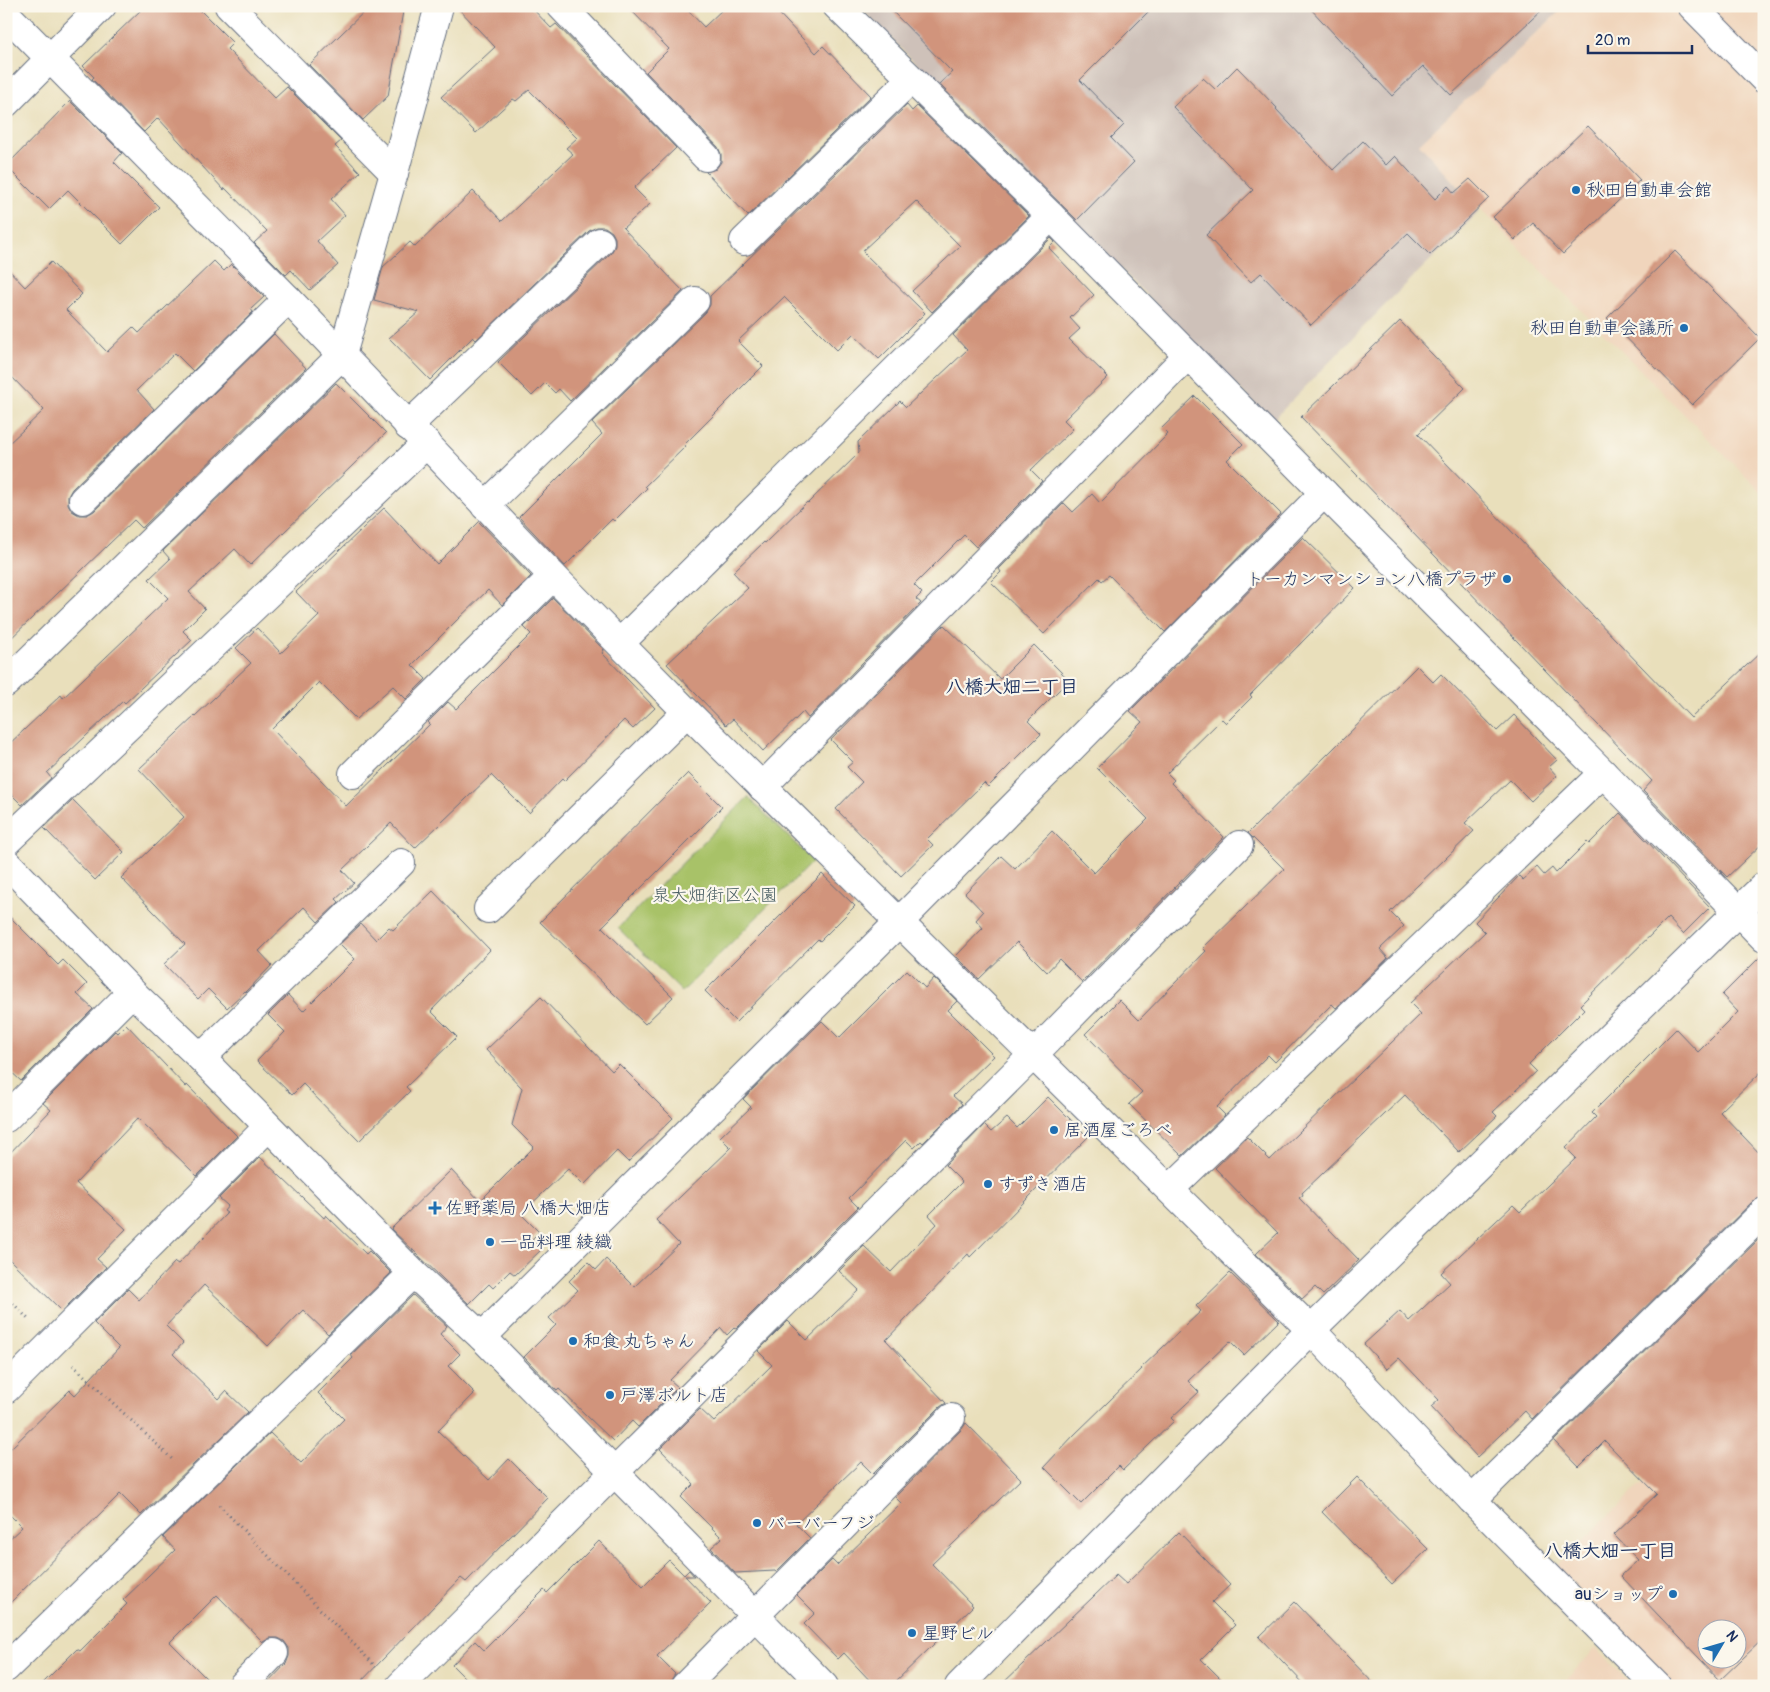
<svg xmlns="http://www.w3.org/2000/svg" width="1770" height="1692" viewBox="0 0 1770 1692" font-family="Pangolin,'Klee One',sans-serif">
<rect width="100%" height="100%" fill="#fbf7ec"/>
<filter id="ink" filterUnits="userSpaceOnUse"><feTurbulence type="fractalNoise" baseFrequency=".02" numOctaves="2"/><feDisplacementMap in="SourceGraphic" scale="10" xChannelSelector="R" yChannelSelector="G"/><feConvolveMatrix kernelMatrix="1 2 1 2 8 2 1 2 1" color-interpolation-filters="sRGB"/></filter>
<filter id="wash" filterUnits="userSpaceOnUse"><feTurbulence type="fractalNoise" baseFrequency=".0096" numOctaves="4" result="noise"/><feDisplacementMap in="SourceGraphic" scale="20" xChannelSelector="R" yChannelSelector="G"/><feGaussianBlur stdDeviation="1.12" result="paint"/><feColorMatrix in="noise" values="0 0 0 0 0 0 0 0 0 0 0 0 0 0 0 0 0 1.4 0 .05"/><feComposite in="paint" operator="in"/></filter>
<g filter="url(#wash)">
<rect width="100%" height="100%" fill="#e9dfbb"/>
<g fill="#f0d5bc" fill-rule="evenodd">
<polygon points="1565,6 1764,6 1764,495 1445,173 1418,144"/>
<path d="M1764 1368V1686H1672L1556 1566ZM1708 1630H1738V1660H1708Z"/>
<polygon points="1596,1648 1633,1686 1560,1686"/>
</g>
<polygon fill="#cec1b9" points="865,6 1565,6 1419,144 1480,211 1387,303 1272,421 862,9"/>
<polygon fill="#a8c268" stroke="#627863" points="748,797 813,861 682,992 618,928"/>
<g id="blocks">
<g fill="#d1947b" fill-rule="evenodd">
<polygon points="145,6 196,6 233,43 227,49 275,98 287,87 341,141 335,146 360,172 331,199 345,215 317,241 338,265 310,290 291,270 286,275 254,243 267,231 225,188 224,190 158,118 144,132 92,79 94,77 83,66"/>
<polygon points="370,6 404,6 388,96 363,120 309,65"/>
<polygon points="456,6 530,6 551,28 556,24 676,148 634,188 650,204 623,228 683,291 570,401 559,389 555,393 545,383 532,396 498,362 611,253 615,246 615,238 612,232 605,227 597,227 589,231 476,340 473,337 430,380 389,338 419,312 374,300 383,267 410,242 415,247 473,191 502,221 573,154 566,148 577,138 529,90 516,101 513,99 476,133 441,97 495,47"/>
<polygon points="627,6 684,6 704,27 726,6 772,6 816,53 823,46 871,96 748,216 706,172 716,169 721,162 721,154 718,147 646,72 669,49"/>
<polygon points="887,6 1154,6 1080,80 1124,125 1111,138 1134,162 1077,220 939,84 952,72"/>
<polygon points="1308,6 1546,6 1451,95 1423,66 1392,96"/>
<polygon points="1237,67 1277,108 1276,109 1333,170 1363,141 1386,165 1395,156 1435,199 1448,186 1454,193 1470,179 1489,198 1430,255 1408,233 1311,325 1261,273 1251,282 1206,235 1253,190 1173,107 1203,78 1215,89"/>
<polygon points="70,101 122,153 114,162 159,207 122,244 68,190 49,209 6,166"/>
<polygon points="907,105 912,111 917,106 1029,216 932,312 912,291 960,246 916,201 862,251 925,313 879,359 853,334 837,350 784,297 738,341 763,366 684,445 686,446 645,486 647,488 614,521 612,519 565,566 519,517 602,434 592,423 706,312 710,305 710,296"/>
<polygon points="1588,126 1640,180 1563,254 1533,223 1515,240 1493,217"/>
<polygon points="1051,238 1055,242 1049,248 1094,295 1070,318 1080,329 1069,339 1108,377 1064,420 1073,429 1031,470 1042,481 976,547 964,535 914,585 922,593 916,599 921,603 808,718 803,712 763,751 733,719 726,725 667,664 748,588 733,572 764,542 765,543 807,502 808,503 859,453 858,442 900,401 906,407 967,350 953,335"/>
<polygon points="1675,251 1760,338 1692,405 1607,318"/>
<polygon points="214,261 224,271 231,264 264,297 251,309 253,312 193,371 175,353 137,390 154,409 72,489 68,496 68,504 72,511 79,515 87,515 94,511 274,334 306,368 142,528 134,520 6,643 6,446 44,410 6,371 6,267 25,287 51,262 82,294 66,310 107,352 133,327 139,333"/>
<polygon points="1400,321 1465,388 1418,434 1691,718 1764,649 1764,842 1727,877 1643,791 1652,781 1301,417"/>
<polygon points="336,383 386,433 250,565 235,549 189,592 205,609 183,631 192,640 125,703 123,701 47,773 51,778 22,805 6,789 6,747 61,695 63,698 168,598 149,579 170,559 163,551"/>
<polygon points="1195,396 1243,444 1227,460 1281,514 1165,632 1109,575 1102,581 1099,578 1044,634 991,582 1001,572 999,569 1064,503 1073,512 1092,494 1100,503 1168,434 1162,428"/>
<polygon points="384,508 437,564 479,522 531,576 502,605 488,590 457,620 412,665 426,679 406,699 393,686 356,719 319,682 272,729 346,806 430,724 428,722 448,702 456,709 531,634 524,627 553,598 604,650 602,653 655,708 633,729 624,720 564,781 562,779 529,813 491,775 415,848 391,823 342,870 354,883 336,899 339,902 318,922 304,907 259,951 272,965 246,992 245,991 227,1008 208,989 198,999 164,964 185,944 121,878 184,817 139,769 251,663 236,648 257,628 281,653 319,616 296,592"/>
<polygon points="1303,537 1355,588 1250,695 1252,697 1226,723 1222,719 1167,773 1174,780 1171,783 1224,837 1082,982 1059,959 1047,972 1017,942 979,979 956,956 983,928 976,920 983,912 965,893 1001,856 1015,869 1052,831 1094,873 1148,819 1097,768 1142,722 1130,711"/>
<polygon points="944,625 1000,679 1034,645 1069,680 1028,721 1041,734 988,787 984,783 927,839 933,845 901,876 836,809 862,782 847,767 853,762 831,740"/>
<polygon points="1417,666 1433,682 1441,674 1497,731 1514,715 1557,760 1549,767 1557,776 1531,801 1510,780 1465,823 1474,831 1390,912 1404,926 1380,949 1388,958 1336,1008 1332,1004 1275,1062 1268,1055 1217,1107 1225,1115 1182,1156 1129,1104 1142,1092 1085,1034 1119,1000 1139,1020 1206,951 1203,948 1284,869 1248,833"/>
<polygon points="688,773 722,807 602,927 673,997 645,1024 540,922"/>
<polygon points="73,800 124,852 95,880 44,828"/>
<polygon points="1620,813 1710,907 1683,934 1668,918 1580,1005 1584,1009 1529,1064 1536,1071 1493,1112 1497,1116 1459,1152 1405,1095 1302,1193 1303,1195 1299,1198 1359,1260 1323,1295 1315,1287 1302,1299 1256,1254 1278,1233 1215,1168 1247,1137 1270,1160 1421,1014 1410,1003 1485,932 1475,922 1519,876 1523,880 1537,867 1544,875 1552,868 1556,873 1587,842 1589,844"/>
<polygon points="822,874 855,906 820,941 818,939 736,1022 705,991"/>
<polygon points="433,891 490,950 431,1011 457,1037 406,1087 410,1091 359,1141 303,1084 292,1095 257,1061 285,1032 268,1015 288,995 303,1011 355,959 340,944 361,924 376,940 389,927 393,930"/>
<polygon points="6,913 58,965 63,960 87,984 77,994 93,1009 21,1081 6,1067"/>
<polygon points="1764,953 1764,1069 1720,1112 1764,1158 1764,1197 1753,1201 1532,1419 1525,1411 1477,1457 1431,1407 1439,1400 1399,1358 1387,1369 1364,1344 1400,1311 1409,1321 1450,1283 1441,1273 1513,1205 1520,1212 1576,1158 1566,1148 1596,1117 1592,1113 1676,1029 1698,1052 1738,1012 1722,995"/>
<polygon points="907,970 925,988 934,978 957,1001 948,1010 994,1056 953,1096 962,1104 923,1143 921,1141 914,1148 906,1140 849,1198 858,1207 736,1329 735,1327 727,1335 721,1328 670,1380 678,1387 638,1427 632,1421 613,1441 559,1389 557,1391 524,1357 556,1325 549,1318 578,1290 569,1281 588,1262 596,1270 606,1259 634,1287 679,1244 656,1220 731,1148 720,1137 751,1107 743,1099 822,1021 839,1038"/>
<polygon points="541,997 612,1071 619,1064 673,1118 628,1162 617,1151 584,1185 568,1169 521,1214 539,1232 532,1239 542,1249 515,1275 510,1271 493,1288 489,1284 469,1304 391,1229 451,1170 480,1201 534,1147 512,1125 522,1088 486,1050"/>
<polygon points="126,1024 186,1087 187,1085 237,1136 197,1176 138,1118 76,1183 126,1229 97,1259 106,1267 62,1311 6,1256 6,1157 51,1110 43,1103 115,1031 117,1033"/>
<polygon points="1048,1097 1088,1137 970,1257 968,1254 886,1340 946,1403 940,1407 873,1474 861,1462 796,1524 810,1538 776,1572 775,1571 735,1573 711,1548 722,1538 681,1497 694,1484 660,1449 700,1409 714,1422 772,1365 758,1351 788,1321 807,1340 859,1290 839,1271 864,1246 891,1272 937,1224 929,1215 962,1182 945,1165 984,1125 991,1132 1007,1118 1017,1128"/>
<polygon points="260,1157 324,1218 326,1215 366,1254 369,1251 391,1273 328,1334 303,1310 268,1346 204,1285 166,1326 183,1343 173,1354 219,1399 226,1391 248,1412 141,1515 120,1494 6,1607 6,1542 22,1527 6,1511 6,1453 70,1390 75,1395 119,1348 94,1323 128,1289 139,1300 175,1262 178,1264 227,1213 224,1211 228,1206 219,1198"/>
<path d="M1764 1234V1638L1720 1680 1621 1576 1638 1560 1614 1535 1657 1494 1605 1441 1579 1467 1554 1441ZM1708 1630H1738V1660H1708Z"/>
<polygon points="1230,1273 1279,1321 1244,1355 1230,1341 1188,1381 1199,1392 1171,1418 1174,1421 1123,1470 1119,1466 1081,1504 1044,1467 1074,1435 1142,1369 1141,1368 1201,1311 1196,1306"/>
<polygon points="413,1295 447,1326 440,1334 460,1354 448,1366 475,1393 438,1431 489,1480 509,1459 548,1498 466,1582 461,1578 357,1686 265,1686 286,1664 289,1656 289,1648 284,1641 278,1638 270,1638 263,1642 217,1595 170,1642 214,1686 40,1686 77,1649 80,1651 127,1604 123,1600 175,1550 163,1537 270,1433 301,1463 344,1419 318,1393 353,1358 351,1355"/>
<polygon points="966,1423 1021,1479 932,1564 973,1606 891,1686 875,1686 844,1653 838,1659 804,1624 815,1613 797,1595 832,1560 837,1565 901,1503 895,1497 962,1429"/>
<polygon points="1357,1477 1428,1549 1392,1584 1322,1512"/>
<polygon points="1179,1532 1230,1585 1212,1602 1235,1625 1201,1659 1228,1686 1000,1686 1116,1575 1126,1584"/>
<polygon points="599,1541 643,1586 669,1560 684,1575 689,1570 694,1576 685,1576 711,1603 657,1656 675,1674 670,1682 670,1686 473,1686 452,1665 475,1641 484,1650 544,1590 547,1593"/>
<polygon points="1295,1602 1376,1686 1306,1686 1259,1637"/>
</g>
</g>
</g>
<g filter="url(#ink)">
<use href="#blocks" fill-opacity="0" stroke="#636d7f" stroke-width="1"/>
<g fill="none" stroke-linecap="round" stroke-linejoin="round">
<g stroke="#636d7f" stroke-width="30">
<g id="minor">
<polyline points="229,6 394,173"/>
<polyline points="561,6 706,157"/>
<polyline points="837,6 1051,216 1324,493 1603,773 1764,938"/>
<polyline points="6,14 288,299 553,576 687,712 1311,1330 1472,1500 1657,1686"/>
<polyline points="744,241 911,79"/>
<polyline points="408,426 600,242"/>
<polyline points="83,500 288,299"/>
<polyline points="485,506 695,301"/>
<polyline points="620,643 1051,216"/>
<polyline points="6,683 342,355 394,173 439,6"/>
<polyline points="353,774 553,576"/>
<polyline points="762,787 1188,355"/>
<polyline points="6,842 427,443"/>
<polyline points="488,909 687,712"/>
<polyline points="201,1058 401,863"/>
<polyline points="6,1118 132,992"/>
<polyline points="1170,1189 1603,773"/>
<polyline points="482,1337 899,922 1324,493"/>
<polyline points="6,1389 268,1127"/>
<polyline points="1472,1500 1764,1212"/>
<polyline points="6,1668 413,1273"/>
<polyline points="242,1686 274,1653"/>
<polyline points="400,1686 1033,1055 1239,845"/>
<polyline points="685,1686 951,1418"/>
<polyline points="959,1686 1311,1330 1764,886"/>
</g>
</g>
<g stroke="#636d7f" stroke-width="30">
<g id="tertiary">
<polyline points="1692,6 1764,79"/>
<polyline points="6,103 102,6"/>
<polyline points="6,862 132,992 201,1058 413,1273 482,1337 824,1686"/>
</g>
</g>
<g stroke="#636d7f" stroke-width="3" stroke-dasharray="1 4" stroke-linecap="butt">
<polyline points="6,1296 30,1321"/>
<polyline points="73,1365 173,1460"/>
<polyline points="219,1505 376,1667"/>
</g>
<use href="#minor" stroke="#fff" stroke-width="28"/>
<use href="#tertiary" stroke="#fff" stroke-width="28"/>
</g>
</g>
<g fill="#1f6fb2" stroke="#fbf7ec" stroke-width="2">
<circle cx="1576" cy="190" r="5"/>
<circle cx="1684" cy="328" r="5"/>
<circle cx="1507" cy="579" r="5"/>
<circle cx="1054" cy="1130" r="5"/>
<circle cx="988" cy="1184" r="5"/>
<path d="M432.5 1200.5h5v5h5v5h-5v5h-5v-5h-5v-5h5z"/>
<circle cx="490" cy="1242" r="5"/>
<circle cx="573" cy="1341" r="5"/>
<circle cx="610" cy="1395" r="5"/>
<circle cx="757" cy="1523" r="5"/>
<circle cx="1673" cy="1594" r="5"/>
<circle cx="912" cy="1633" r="5"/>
</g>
<g text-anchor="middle" stroke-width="4.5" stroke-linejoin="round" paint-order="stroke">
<g font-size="18" fill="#1b2f5e" stroke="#fbf7ec" text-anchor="start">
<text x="1586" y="196">秋田自動車会館</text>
<text x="1674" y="334" text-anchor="end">秋田自動車会議所</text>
<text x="1497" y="585" text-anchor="end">トーカンマンション八橋プラザ</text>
<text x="1064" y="1136">居酒屋ごろべ</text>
<text x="998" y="1190">すずき酒店</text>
<text x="445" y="1214">佐野薬局 八橋大畑店</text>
<text x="500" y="1248">一品料理 綾織</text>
<text x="583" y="1347">和食 丸ちゃん</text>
<text x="620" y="1401">戸澤ボルト店</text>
<text x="767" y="1529">バーバーフジ</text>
<text x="1663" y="1600" text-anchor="end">auショップ</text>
<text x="922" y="1639">星野ビル</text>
</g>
<g font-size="18" fill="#455b61" stroke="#fbf7ec">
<text x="715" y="901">泉大畑街区公園</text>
</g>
<g font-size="19" font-weight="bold" fill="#1b2f5e" stroke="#fbf7ec">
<text x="1012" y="693">八橋大畑二丁目</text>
<text x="1610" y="1557">八橋大畑一丁目</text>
</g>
</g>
<rect width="1770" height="1692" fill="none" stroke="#fbf7ec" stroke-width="25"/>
<g transform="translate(1722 1644) rotate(52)"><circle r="24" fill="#fbf7ec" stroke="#a1a7b3"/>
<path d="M0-4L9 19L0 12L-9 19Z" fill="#1f6fb2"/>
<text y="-8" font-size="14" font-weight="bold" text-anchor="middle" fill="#1b2f5e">N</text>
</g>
<path d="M1588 45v8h104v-8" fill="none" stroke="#1b2f5e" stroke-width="2.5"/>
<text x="1595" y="45" font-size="15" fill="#1b2f5e" stroke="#fbf7ec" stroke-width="4" paint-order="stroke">20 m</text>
</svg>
